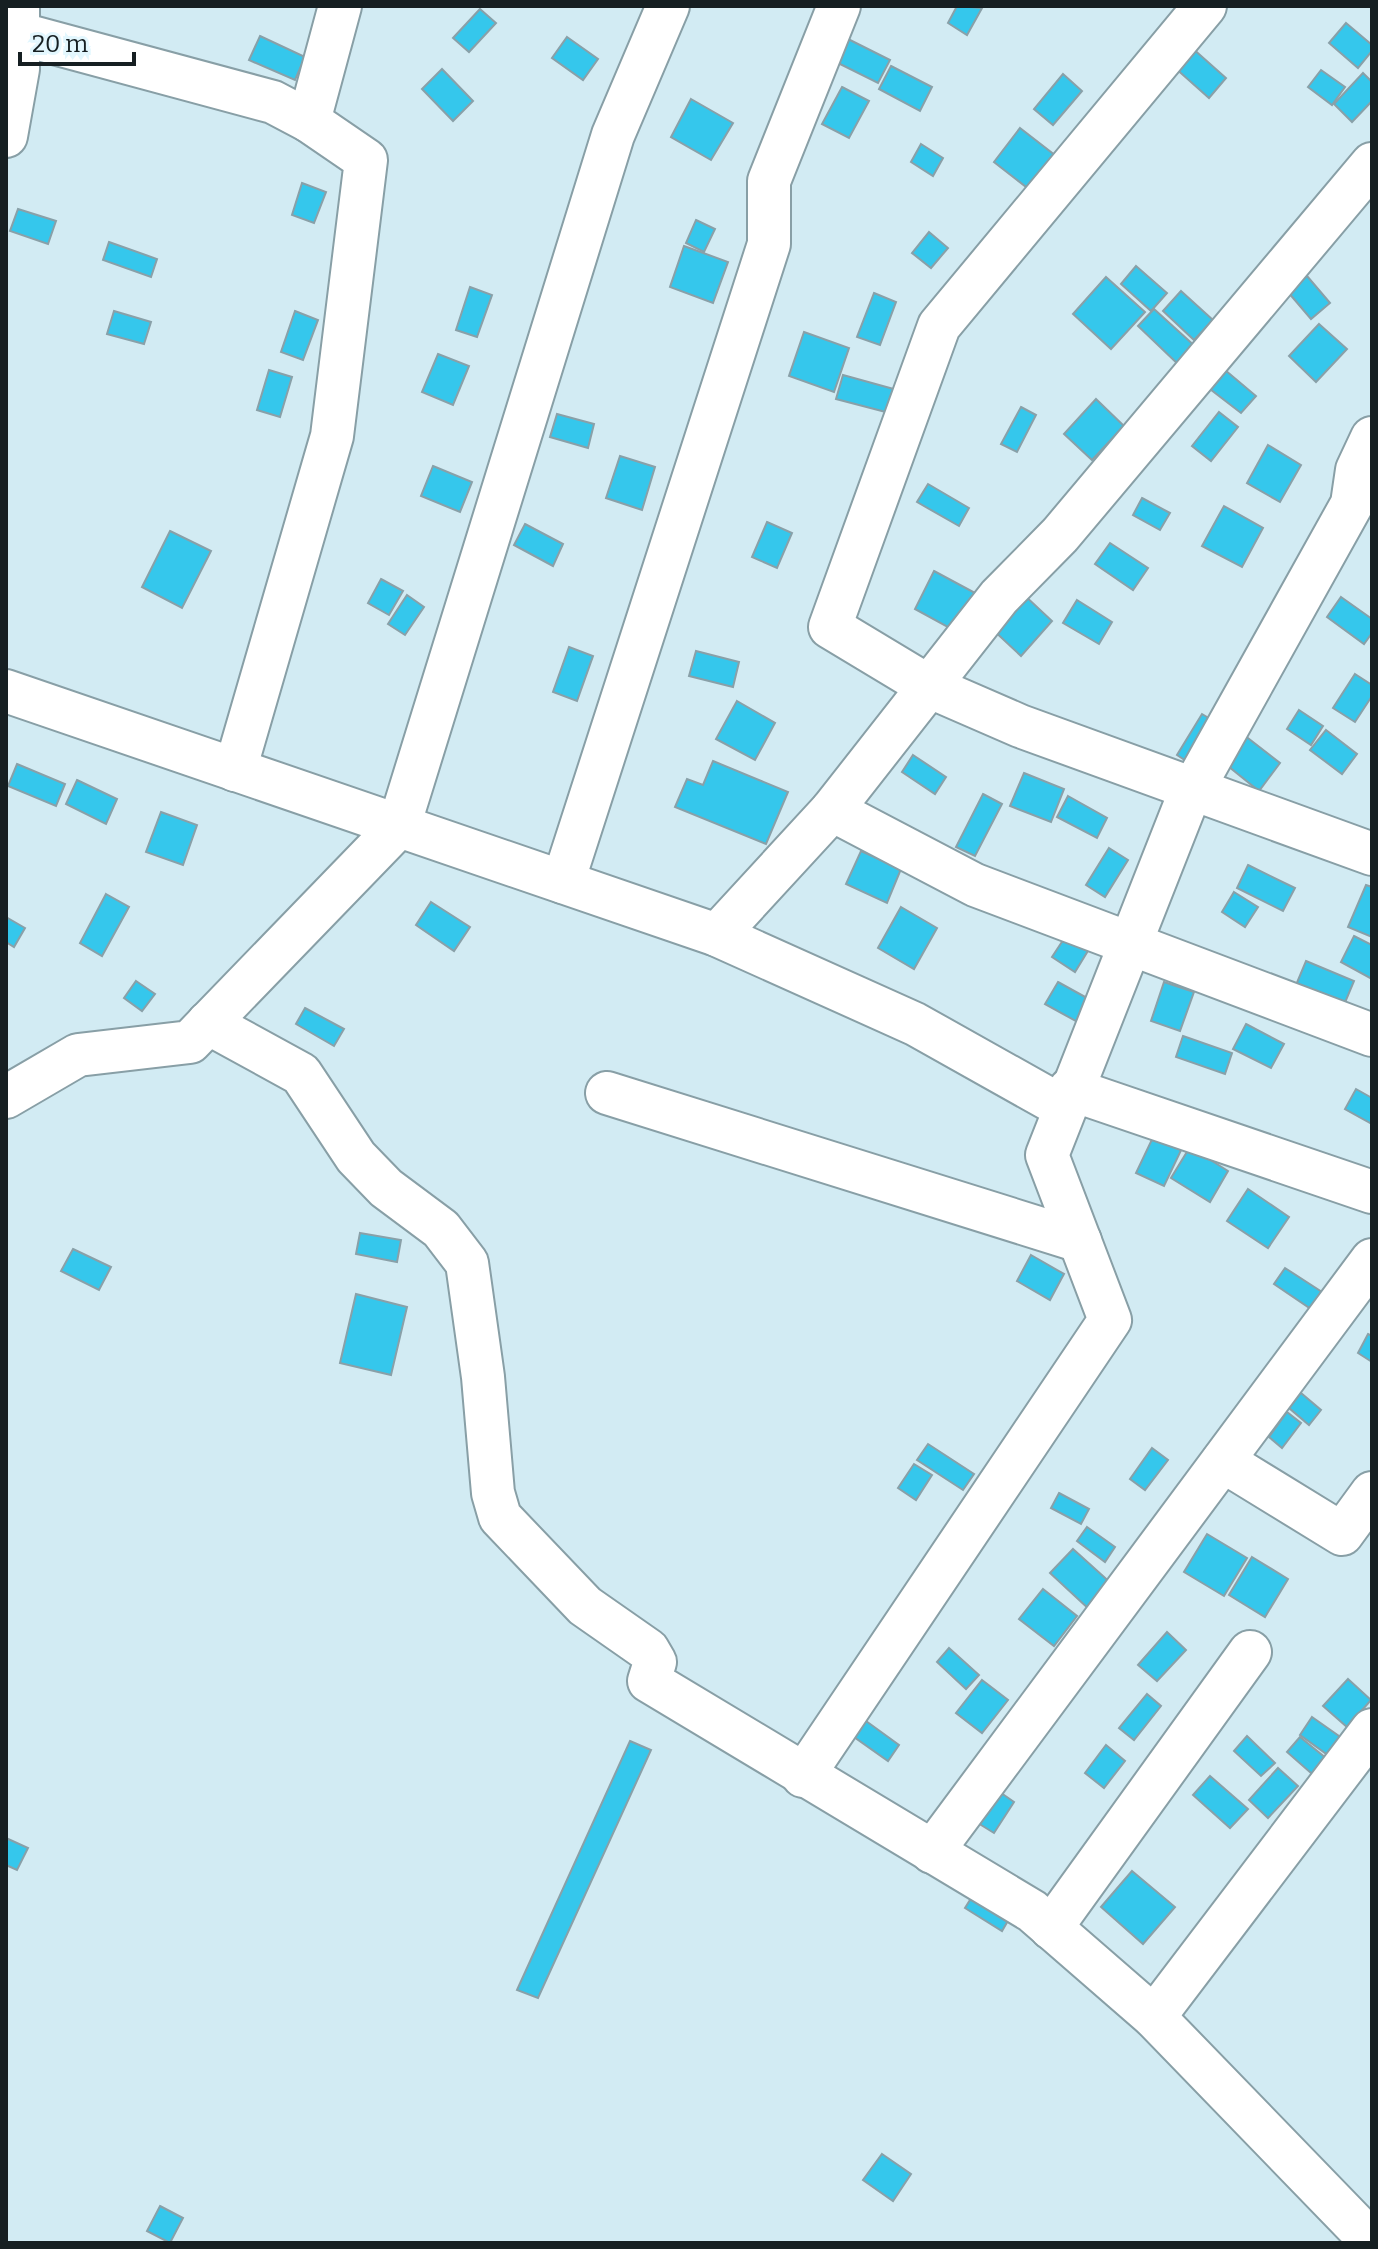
<svg xmlns="http://www.w3.org/2000/svg" width="1378" height="2249" viewBox="0 0 1378 2249" font-family="Bitter,serif">
<rect width="100%" height="100%" fill="#d2ebf3"/>
<g fill="#35c7ec" stroke="#89a0a8" stroke-width="2">
<polygon points="957,6 982,8 967,35 948,23"/>
<polygon points="480,9 496,23 469,52 453,38"/>
<polygon points="1346,23 1372,45 1372,51 1358,68 1329,43"/>
<polygon points="260,36 305,57 295,80 249,60"/>
<polygon points="567,37 598,59 583,80 552,58"/>
<polygon points="848,39 890,60 878,83 836,62"/>
<polygon points="1191,47 1226,78 1209,98 1174,67"/>
<polygon points="891,66 932,87 920,111 879,89"/>
<polygon points="442,69 473,101 453,121 422,89"/>
<polygon points="1321,70 1345,87 1332,105 1308,87"/>
<polygon points="1363,73 1372,82 1372,101 1352,122 1334,104"/>
<polygon points="1063,74 1082,91 1053,125 1034,109"/>
<polygon points="842,87 869,101 849,138 822,124"/>
<polygon points="691,99 733,123 711,160 671,137"/>
<polygon points="1020,128 1056,156 1030,190 994,162"/>
<polygon points="921,144 943,158 933,176 911,162"/>
<polygon points="302,183 326,192 314,223 292,215"/>
<polygon points="18,209 56,221 48,244 10,231"/>
<polygon points="696,220 715,229 704,252 686,243"/>
<polygon points="929,232 948,248 931,268 912,253"/>
<polygon points="109,242 157,259 151,277 103,260"/>
<polygon points="684,246 728,262 713,303 670,287"/>
<polygon points="1136,266 1167,293 1151,311 1121,284"/>
<polygon points="1307,276 1330,303 1311,319 1288,292"/>
<polygon points="1106,277 1145,312 1111,349 1073,314"/>
<polygon points="470,287 492,295 477,337 456,330"/>
<polygon points="1181,291 1213,320 1194,340 1163,311"/>
<polygon points="874,293 896,302 880,345 857,337"/>
<polygon points="1154,309 1197,348 1180,366 1138,326"/>
<polygon points="114,311 151,322 144,344 107,334"/>
<polygon points="295,311 318,320 303,360 281,352"/>
<polygon points="1319,324 1347,349 1316,382 1289,356"/>
<polygon points="804,332 849,348 834,392 789,376"/>
<polygon points="438,354 469,366 453,405 422,392"/>
<polygon points="269,370 292,377 280,417 257,410"/>
<polygon points="1225,370 1256,396 1241,413 1210,389"/>
<polygon points="843,375 908,393 901,416 836,399"/>
<polygon points="1096,399 1124,426 1092,460 1064,434"/>
<polygon points="1021,407 1036,415 1017,452 1001,444"/>
<polygon points="1219,412 1238,427 1211,461 1192,446"/>
<polygon points="557,414 594,424 588,448 550,437"/>
<polygon points="1268,445 1301,465 1280,502 1247,483"/>
<polygon points="620,456 655,467 642,510 606,498"/>
<polygon points="433,466 472,482 460,512 421,496"/>
<polygon points="928,484 969,508 959,526 917,502"/>
<polygon points="1142,498 1170,513 1160,530 1133,515"/>
<polygon points="1224,506 1263,528 1242,567 1202,546"/>
<polygon points="767,522 792,533 777,568 752,557"/>
<polygon points="525,524 563,544 553,566 514,545"/>
<polygon points="170,531 211,551 182,608 142,587"/>
<polygon points="1110,543 1148,568 1133,590 1095,564"/>
<polygon points="934,571 975,593 955,631 915,609"/>
<polygon points="381,579 403,591 389,615 368,603"/>
<polygon points="1022,593 1052,621 1021,656 991,628"/>
<polygon points="407,595 424,607 405,635 388,624"/>
<polygon points="1341,597 1372,619 1372,633 1364,644 1327,617"/>
<polygon points="1077,600 1112,622 1099,644 1063,623"/>
<polygon points="569,647 593,656 577,701 553,692"/>
<polygon points="696,651 739,662 733,687 689,676"/>
<polygon points="1355,674 1372,685 1372,696 1355,722 1333,708"/>
<polygon points="737,701 775,723 755,760 716,739"/>
<polygon points="1299,710 1323,726 1311,745 1287,729"/>
<polygon points="1202,714 1222,726 1197,768 1177,755"/>
<polygon points="1326,730 1357,754 1342,774 1310,750"/>
<polygon points="1244,735 1280,763 1259,791 1223,762"/>
<polygon points="913,755 946,777 935,794 902,772"/>
<polygon points="713,761 788,792 766,844 675,807 687,779 703,785"/>
<polygon points="17,764 65,784 56,806 8,786"/>
<polygon points="1024,773 1064,789 1051,822 1010,806"/>
<polygon points="77,780 117,799 106,824 66,804"/>
<polygon points="983,794 1002,804 975,856 956,847"/>
<polygon points="1068,796 1107,818 1097,838 1057,817"/>
<polygon points="161,812 197,825 183,865 146,852"/>
<polygon points="1109,848 1128,860 1105,897 1086,885"/>
<polygon points="861,851 901,869 887,903 846,884"/>
<polygon points="1248,865 1295,888 1283,911 1237,888"/>
<polygon points="1366,885 1372,887 1372,937 1348,927"/>
<polygon points="1234,892 1258,907 1245,927 1222,912"/>
<polygon points="106,894 129,907 102,956 80,943"/>
<polygon points="431,902 470,927 454,951 416,925"/>
<polygon points="901,907 937,928 914,969 878,948"/>
<polygon points="6,917 25,928 14,947 6,942"/>
<polygon points="1075,922 1097,936 1075,972 1052,957"/>
<polygon points="1354,936 1372,945 1372,979 1341,962"/>
<polygon points="1306,961 1354,981 1344,1005 1296,985"/>
<polygon points="136,981 155,994 142,1011 124,998"/>
<polygon points="1058,982 1096,1003 1083,1025 1045,1004"/>
<polygon points="1164,982 1194,992 1180,1031 1151,1021"/>
<polygon points="305,1008 344,1029 334,1046 296,1024"/>
<polygon points="1246,1024 1284,1044 1271,1068 1233,1049"/>
<polygon points="1183,1036 1232,1053 1225,1074 1176,1057"/>
<polygon points="1356,1089 1372,1098 1372,1124 1345,1109"/>
<polygon points="1156,1131 1184,1144 1164,1186 1136,1173"/>
<polygon points="1190,1147 1228,1171 1210,1202 1171,1178"/>
<polygon points="1248,1189 1289,1217 1268,1248 1227,1221"/>
<polygon points="360,1233 401,1240 397,1262 356,1254"/>
<polygon points="73,1249 111,1267 99,1290 61,1271"/>
<polygon points="1031,1255 1064,1274 1050,1300 1017,1281"/>
<polygon points="1285,1268 1322,1292 1311,1309 1274,1284"/>
<polygon points="356,1294 407,1307 391,1375 340,1363"/>
<polygon points="1368,1334 1372,1336 1372,1362 1358,1353"/>
<polygon points="1301,1393 1321,1410 1309,1425 1289,1408"/>
<polygon points="1287,1412 1301,1423 1282,1448 1269,1437"/>
<polygon points="928,1444 974,1474 963,1490 917,1460"/>
<polygon points="1152,1448 1168,1460 1145,1490 1130,1479"/>
<polygon points="914,1464 932,1475 916,1500 898,1488"/>
<polygon points="1059,1493 1089,1509 1081,1524 1051,1508"/>
<polygon points="1087,1527 1115,1547 1105,1562 1077,1541"/>
<polygon points="1207,1534 1247,1558 1224,1596 1184,1572"/>
<polygon points="1073,1549 1113,1585 1090,1610 1050,1573"/>
<polygon points="1252,1557 1288,1579 1265,1617 1229,1595"/>
<polygon points="1043,1589 1077,1616 1054,1646 1019,1619"/>
<polygon points="1167,1632 1186,1650 1157,1681 1138,1665"/>
<polygon points="949,1648 979,1675 966,1689 937,1662"/>
<polygon points="1348,1679 1371,1700 1347,1727 1323,1706"/>
<polygon points="982,1680 1008,1700 982,1733 956,1713"/>
<polygon points="1147,1694 1161,1706 1134,1740 1119,1728"/>
<polygon points="1312,1717 1356,1748 1343,1766 1300,1735"/>
<polygon points="866,1721 899,1745 888,1761 854,1737"/>
<polygon points="1247,1736 1275,1763 1261,1776 1234,1751"/>
<polygon points="1300,1737 1332,1763 1319,1780 1287,1752"/>
<polygon points="630,1741 651,1750 538,1998 517,1990"/>
<polygon points="1106,1745 1125,1761 1104,1788 1085,1773"/>
<polygon points="1278,1768 1298,1786 1268,1818 1249,1800"/>
<polygon points="1210,1776 1248,1809 1230,1828 1193,1795"/>
<polygon points="994,1788 1014,1802 994,1833 973,1820"/>
<polygon points="6,1838 28,1848 17,1870 6,1865"/>
<polygon points="1132,1871 1175,1907 1143,1944 1101,1907"/>
<polygon points="977,1889 1013,1912 1002,1931 965,1908"/>
<polygon points="882,2154 911,2174 893,2201 863,2180"/>
<polygon points="160,2206 183,2218 170,2243 147,2231"/>
</g>
<g fill="none" stroke-linecap="round" stroke-linejoin="round">
<g stroke="#889fa6" stroke-width="46">
<g id="minor">
<polyline points="1205,6 939,326 830,627 928,686 1020,726 1372,854"/>
<polyline points="17,33 273,102 309,121"/>
<polyline points="6,136 18,69 18,7"/>
<polyline points="1372,164 1060,535 999,597 832,810 975,885 1372,1035"/>
<polyline points="6,691 717,935 915,1024 1063,1107"/>
<polyline points="235,770 332,436 366,160 309,121 340,6"/>
<polyline points="563,882 769,244 769,181 839,6"/>
<polyline points="717,935 832,810"/>
<polyline points="208,1023 301,1074 356,1157 386,1188 441,1229 467,1263 483,1377 493,1493 500,1517 585,1606 648,1650 655,1662 649,1681 1032,1911 1154,2017 1372,1730"/>
<polyline points="1070,1089 1372,1192"/>
<polyline points="607,1093 1080,1241"/>
<polyline points="6,1097 78,1055 190,1042 399,826 613,135 668,6"/>
<polyline points="1223,1461 1342,1534 1372,1493"/>
<polyline points="803,1776 1110,1320 1047,1155 1187,800 1352,504 1357,470 1372,438"/>
<polyline points="932,1852 1372,1260"/>
<polyline points="1051,1928 1250,1652"/>
<polyline points="1154,2017 1372,2242"/>
</g>
</g>
<use href="#minor" stroke="#fff" stroke-width="42"/>
</g>
<rect width="1378" height="2249" fill="none" stroke="#161f22" stroke-width="16"/>
<path d="M20 52v12h114v-12" fill="none" stroke="#161f22" stroke-width="4"/>
<text x="32" y="52" font-size="24" fill="#161f22" stroke="#e3f7fe" stroke-width="6" paint-order="stroke">20 m</text>
</svg>
